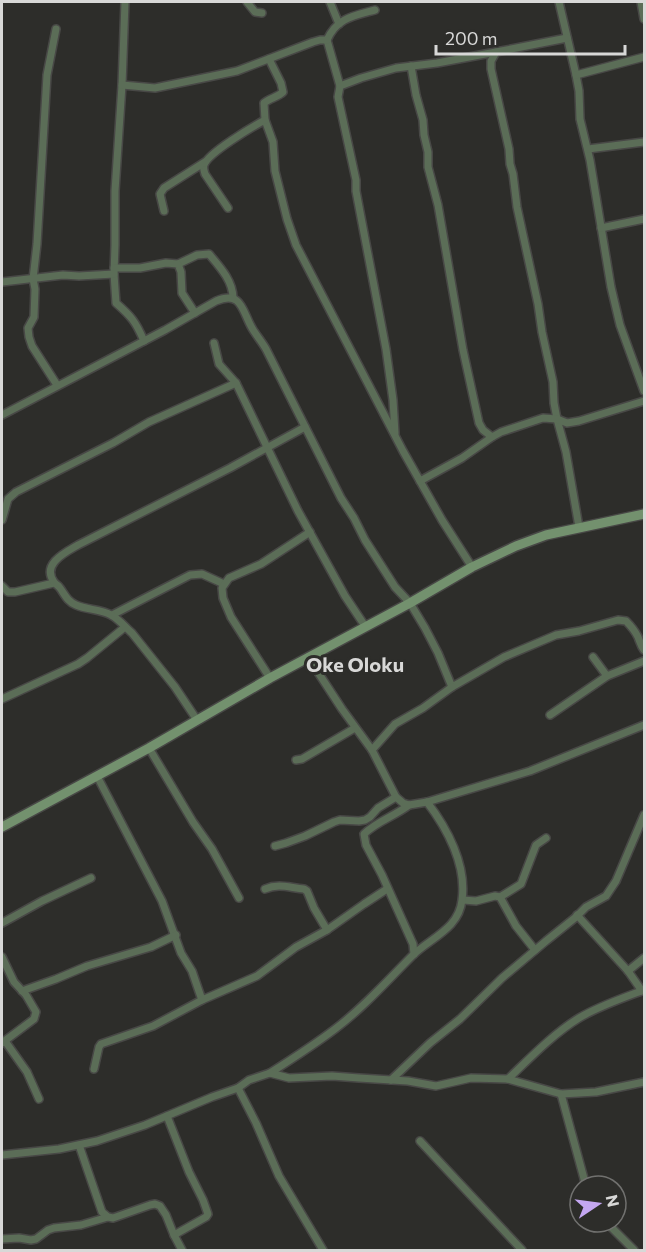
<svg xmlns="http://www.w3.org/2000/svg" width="646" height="1252" viewBox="0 0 646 1252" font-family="Commissioner,sans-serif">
<rect width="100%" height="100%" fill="#2d2d2a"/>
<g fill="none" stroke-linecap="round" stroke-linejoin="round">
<g stroke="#484846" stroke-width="10">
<g id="street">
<path d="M125 2 122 85 115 191V245L114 274 116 303C131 316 136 322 144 341"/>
<polyline points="247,2 255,12 262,13"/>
<polyline points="330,2 339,24"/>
<polyline points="559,2 576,75 579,91 580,119 590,160 611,287 620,325 644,391"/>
<polyline points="641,2 644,19"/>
<polyline points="56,29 47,75 37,244 33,279 35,289 34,317 28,328 29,337 32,346 57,385"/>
<polyline points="567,38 496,52 491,61 491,69 509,149 510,164 513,174 517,207 538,304 542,332 553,382 554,403 557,419 566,452 579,527"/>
<polyline points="327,40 340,86"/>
<path d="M269 59 281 83 283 92C278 97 270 98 264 103L265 120 273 142 275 171 287 219 296 245 403 451 442 520 472 567"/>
<polyline points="411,66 416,95 423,120 424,135 428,152 428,167 438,205 463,350 479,423 483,430 492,437 501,432 543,418 557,419 567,423 579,421 644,401"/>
<polyline points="576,75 644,57"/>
<path d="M122 85 155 88 237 71 313 42 320 40H327C337 18 353 16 375 10"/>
<polyline points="588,149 644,142"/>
<path d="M228 208 205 174C204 170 203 169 204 165 208 153 252 127 265 120"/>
<polyline points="164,211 160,194 164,188 205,162"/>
<polyline points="601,228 644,219"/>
<path d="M178 264 197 255 209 254C220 267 233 281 233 298"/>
<polyline points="114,268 140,268 166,263 178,264 181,272 182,293 195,313"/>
<polyline points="2,282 63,275 79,276 114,274"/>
<polyline points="214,343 219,364 236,383 298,511 345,596 365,626"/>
<path d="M2 415 165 330 216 301C242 290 242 311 252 328 256 335 262 342 266 349L341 498 354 518 365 540 395 587 410 603 425 628 438 653 452 687 504 657 556 635 579 631 618 620 626 621C631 626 635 631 638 637 640 642 641 646 644 650"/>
<polyline points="395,433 393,400 386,349 356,191 356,180 338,97 340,86 361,78 396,68 437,63 496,52"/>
<polyline points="420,481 462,458 492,437"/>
<polyline points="2,520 8,499 16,492 113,443 149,422 236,383"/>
<polyline points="2,586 8,592 15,592 54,583"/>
<polyline points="112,615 190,575 202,574 224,584"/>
<polyline points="308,657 342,709 372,750 396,797 403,803 409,805 427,802 530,771 644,725"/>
<polyline points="593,657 607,676"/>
<polyline points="270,678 231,617 223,598 222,588 229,578 261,564 310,532"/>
<polyline points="2,699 78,664 87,658 125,627"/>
<polyline points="550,715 607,676 644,661"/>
<path d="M197 720 175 687 132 633C126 628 119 619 111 615 101 609 87 610 76 605 67 601 65 595 60 588 57 584 57 586 54 582 41 564 66 552 78 545L230 468 305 427"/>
<polyline points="149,748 193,822 212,849 239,898"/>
<polyline points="372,750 395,724 423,708 452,687"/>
<polyline points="296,760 302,759 355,728"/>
<polyline points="97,776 162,901 181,953 192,971 202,1000"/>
<path d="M409 805C395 816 377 821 364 834L366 845 382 875 413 944 414 954"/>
<polyline points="275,846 286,843 305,836 334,822 340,820 359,821 365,820 370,817 378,808 396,797"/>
<path d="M265 889C279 883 290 888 304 889L307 891 314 908 327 930"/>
<polyline points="500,897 521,884 536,845 546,838"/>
<polyline points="463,900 476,901 495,896 500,897 516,926 535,950"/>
<polyline points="577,915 628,971 642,991"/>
<polyline points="2,923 42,901 91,878"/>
<polyline points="2,957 14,982 26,995 36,1012 34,1019 2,1043"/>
<polyline points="628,971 644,958"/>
<polyline points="22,991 56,979 87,966 151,947 176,935"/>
<polyline points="5,1041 27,1072 39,1099"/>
<polyline points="94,1069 99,1047 101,1044 153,1026 202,1000 257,976 296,947 327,930 364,904 387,889"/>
<path d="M270 1073C292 1059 314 1045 335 1029 363 1008 387 981 412 956 430 938 459 929 462 900 467 865 447 828 427 802"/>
<path d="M508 1079C530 1058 553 1034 579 1018 599 1006 623 998 644 990"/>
<polyline points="391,1080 430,1043 460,1019 502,978 546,941 576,917 586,907 606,896 616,881 644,815"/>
<polyline points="238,1088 256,1123 279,1176 323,1250"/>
<polyline points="561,1094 586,1186"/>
<polyline points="167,1116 189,1172 203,1200 208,1214 206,1217 174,1235"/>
<polyline points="420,1141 522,1250"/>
<polyline points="79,1145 102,1212 108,1217 113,1218 150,1205 155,1204 160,1206 166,1215 174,1235 182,1250"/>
<polyline points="2,1155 59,1149 97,1141 145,1125 212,1097 238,1088 249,1080 270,1073 289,1078 332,1076 359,1078 408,1081 436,1086 471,1078 508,1079 561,1094 596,1092 644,1082"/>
<polyline points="606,1222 634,1250"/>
<polyline points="2,1239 19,1238 31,1240 36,1239 48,1230 54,1228 81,1225 108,1217"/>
</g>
</g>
<g stroke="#484846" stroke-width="12">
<polyline id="secondary" points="2,827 149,748 270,678 410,603 472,567 516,546 546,535 644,514"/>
</g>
<use href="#street" stroke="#5b6d57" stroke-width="7"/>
<use href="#secondary" stroke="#73916e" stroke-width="9"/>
</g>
<g text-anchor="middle" stroke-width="6" stroke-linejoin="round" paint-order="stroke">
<g font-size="20" font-weight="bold" fill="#d8d8d7" stroke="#2d2d2a">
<text x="355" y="672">Oke Oloku</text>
</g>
</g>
<rect width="646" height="1252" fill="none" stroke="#d8d8d7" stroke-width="6"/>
<g transform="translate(598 1204) rotate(77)"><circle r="28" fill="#2d2d2a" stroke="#71716f" stroke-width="1.5"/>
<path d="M0-4.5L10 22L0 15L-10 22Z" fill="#c4a7f1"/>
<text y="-9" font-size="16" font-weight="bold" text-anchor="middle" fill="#d8d8d7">N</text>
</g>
<path d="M436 45v9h189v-9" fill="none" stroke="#d8d8d7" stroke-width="3"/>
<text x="445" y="45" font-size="18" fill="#d8d8d7" stroke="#2d2d2a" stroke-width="4.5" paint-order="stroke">200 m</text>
</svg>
